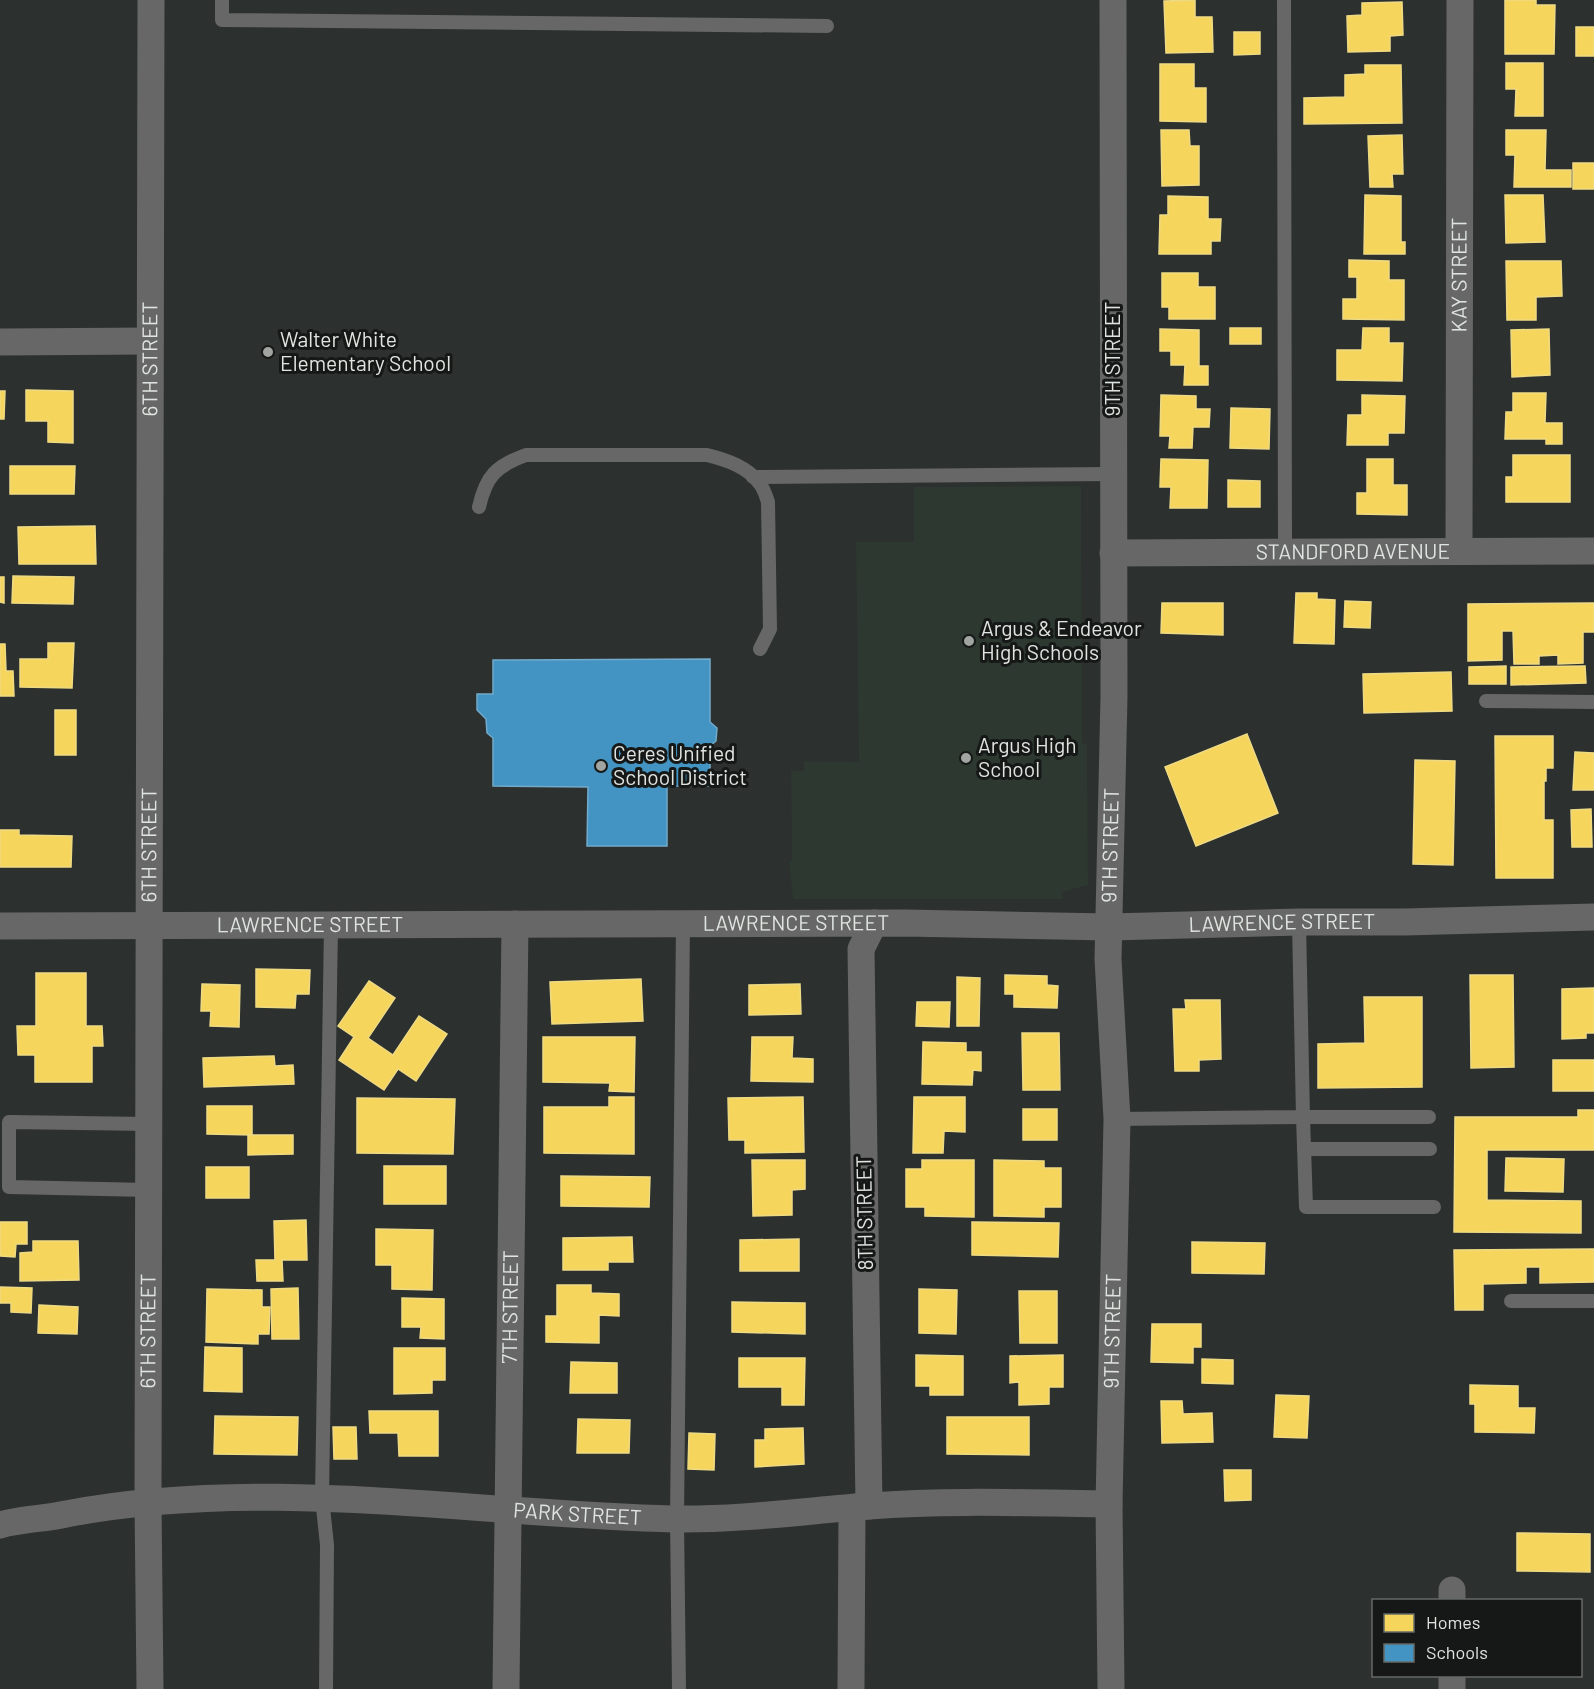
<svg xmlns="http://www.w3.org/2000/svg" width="1594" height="1689" viewBox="0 0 1594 1689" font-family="Barlow,sans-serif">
<rect width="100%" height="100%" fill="#2c302e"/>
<polygon fill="#2d3831" points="1081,486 1082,743 1087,744 1088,885 1062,892 1062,899 793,899 789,861 792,861 791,771 804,771 804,761 859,762 856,542 914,542 914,487"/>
<g fill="#f6d55c" stroke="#efda84" stroke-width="1.5">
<polygon points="1195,0 1195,17 1212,17 1213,52 1166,53 1164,1"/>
<polygon points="1505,0 1536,0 1536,5 1555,5 1554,54 1505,54"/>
<polygon points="1402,2 1403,35 1390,36 1390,51 1348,52 1347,16 1362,15 1362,3"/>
<rect x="1576" y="27" width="18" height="29"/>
<polygon points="1234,32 1260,32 1260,54 1234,55"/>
<polygon points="1506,63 1543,63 1543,116 1515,116 1516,89 1506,89"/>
<polygon points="1160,64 1194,64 1194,88 1206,88 1206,122 1160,121"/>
<polygon points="1365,65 1401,65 1402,123 1304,124 1304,98 1345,97 1345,75 1365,74"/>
<polygon points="1161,130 1189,130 1190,146 1199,146 1199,185 1162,186"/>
<polygon points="1506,130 1546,130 1545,170 1571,170 1571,187 1514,187 1515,155 1506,155"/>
<polygon points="1402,135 1403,174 1392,174 1393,187 1370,187 1368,136"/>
<rect x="1573" y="163" width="21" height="26"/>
<polygon points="1365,195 1401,196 1401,242 1405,242 1405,254 1364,254"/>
<polygon points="1505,195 1543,195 1545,242 1506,243"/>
<polygon points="1168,196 1208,197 1208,219 1221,219 1220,241 1211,241 1211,254 1159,254 1160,215 1168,215"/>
<polygon points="1349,260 1389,261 1389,280 1404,280 1404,320 1343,319 1343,299 1357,299 1357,277 1349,277"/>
<polygon points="1506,261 1561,261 1562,296 1536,297 1536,320 1507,320"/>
<polygon points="1162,273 1198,273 1198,287 1215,287 1215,319 1169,319 1169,307 1162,307"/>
<rect x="1230" y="328" width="31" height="16"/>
<polygon points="1363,328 1389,328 1389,343 1403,343 1402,381 1337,380 1337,350 1362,350"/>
<polygon points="1160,329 1199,330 1199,366 1208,366 1208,385 1184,385 1185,365 1171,365 1171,351 1160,351"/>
<polygon points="1549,329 1550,375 1512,377 1511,330"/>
<polygon points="26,390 73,391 73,443 48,442 48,421 26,421"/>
<polygon points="0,391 5,391 4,419 0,419"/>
<polygon points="1513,393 1546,393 1545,423 1562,423 1562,444 1546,444 1546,439 1505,439 1506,412 1513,412"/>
<polygon points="1161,395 1196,396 1196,409 1210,409 1209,427 1193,427 1192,448 1169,448 1170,436 1160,436"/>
<polygon points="1362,395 1405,396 1404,433 1388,433 1388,445 1347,445 1348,415 1362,415"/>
<polygon points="1231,408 1270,409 1269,449 1230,448"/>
<polygon points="1513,455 1570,455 1570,502 1506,502 1506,477 1513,477"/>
<polygon points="1161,459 1208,460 1207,508 1170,508 1171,487 1160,487"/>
<polygon points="1367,459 1393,459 1393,485 1407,485 1407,515 1357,514 1357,493 1367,493"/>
<polygon points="10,466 75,466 74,494 10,494"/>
<polygon points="1228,480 1260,481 1260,507 1228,507"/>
<polygon points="95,526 96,564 19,564 18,527"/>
<polygon points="13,576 74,577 73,604 12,603"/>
<polygon points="0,577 4,577 4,603 0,602"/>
<polygon points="1296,593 1317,593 1317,599 1335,600 1334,644 1294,643"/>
<polygon points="1345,601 1371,602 1370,628 1344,627"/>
<polygon points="1162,603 1223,603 1223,635 1161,633"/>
<polygon points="1594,603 1594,632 1583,632 1583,663 1558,664 1558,655 1539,656 1539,664 1514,664 1513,631 1502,631 1502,660 1468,661 1468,604"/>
<polygon points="48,643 74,643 72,688 20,687 20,659 48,659"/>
<polygon points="0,644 5,644 6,671 13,671 14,696 0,696"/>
<polygon points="1506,666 1506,684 1469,684 1469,667"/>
<polygon points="1585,666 1586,683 1511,685 1511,667"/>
<polygon points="1451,672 1452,711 1364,713 1363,674"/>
<rect x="55" y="710" width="21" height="45"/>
<polygon points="1247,734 1278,813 1196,846 1165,767"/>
<polygon points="1495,736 1553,736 1553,768 1546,768 1546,781 1544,781 1544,820 1553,820 1553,878 1496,878"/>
<polygon points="1575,752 1594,753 1594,790 1573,790"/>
<polygon points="1415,760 1455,761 1453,865 1413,864"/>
<polygon points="1591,809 1592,847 1572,847 1571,810"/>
<polygon points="0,830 19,830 19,835 72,836 71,867 0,867"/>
<polygon points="256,969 310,970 309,994 296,994 295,1008 256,1007"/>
<polygon points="36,973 86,973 86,1026 102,1026 103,1046 92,1046 92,1082 35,1082 35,1055 18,1055 17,1026 36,1026"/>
<polygon points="1005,975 1047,976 1047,985 1058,986 1057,1008 1014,1007 1014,994 1005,994"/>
<polygon points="1470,975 1513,975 1514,1067 1471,1068"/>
<polygon points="957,977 980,978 979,1026 957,1026"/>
<polygon points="641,979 643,1021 552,1024 550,982"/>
<polygon points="369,981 395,998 368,1038 393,1055 419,1016 447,1034 416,1081 398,1069 384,1090 339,1060 354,1037 338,1026"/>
<polygon points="202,984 240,985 239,1027 210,1026 211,1011 201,1011"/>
<polygon points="800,984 801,1014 749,1015 749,985"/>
<polygon points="1594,988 1594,1033 1586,1033 1586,1038 1562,1039 1562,989"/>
<polygon points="1364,997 1422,997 1422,1087 1318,1088 1318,1044 1365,1043"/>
<polygon points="1185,1000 1220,1000 1221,1059 1199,1060 1199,1071 1175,1071 1173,1009 1186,1009"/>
<polygon points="917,1002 950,1002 949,1027 916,1026"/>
<polygon points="1022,1033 1059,1033 1060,1090 1023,1090"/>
<polygon points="543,1037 635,1037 634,1092 609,1091 610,1083 543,1082"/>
<polygon points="752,1037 793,1037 792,1058 813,1059 813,1082 751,1081"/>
<polygon points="923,1042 966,1043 966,1052 981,1052 981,1071 973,1070 972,1085 922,1084"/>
<polygon points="274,1056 275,1066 293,1065 294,1084 204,1087 203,1058"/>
<rect x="1553" y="1060" width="41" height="31"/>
<polygon points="609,1097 634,1097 634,1154 544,1153 544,1107 609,1107"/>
<polygon points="803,1097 804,1152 745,1153 745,1140 729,1140 728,1098"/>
<polygon points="914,1097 965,1097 965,1132 944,1131 943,1153 913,1153"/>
<polygon points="357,1098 455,1099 453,1154 357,1153"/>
<polygon points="207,1106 252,1106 252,1135 207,1134"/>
<rect x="1023" y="1109" width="34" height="31"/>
<polygon points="1578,1110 1594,1110 1594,1150 1487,1150 1487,1200 1581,1201 1581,1233 1454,1232 1455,1117 1578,1117"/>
<polygon points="248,1135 293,1135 293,1154 248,1155"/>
<polygon points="1506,1158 1564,1159 1563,1192 1505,1191"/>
<polygon points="752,1160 805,1160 805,1189 792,1190 792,1215 753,1216"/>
<polygon points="922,1160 974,1160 974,1217 925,1216 925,1207 906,1207 906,1169 922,1169"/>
<polygon points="994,1160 1044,1161 1044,1168 1061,1168 1061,1207 1044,1207 1044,1217 994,1216"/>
<rect x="384" y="1166" width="62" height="38"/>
<rect x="206" y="1167" width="43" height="31"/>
<polygon points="561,1176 650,1177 649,1207 561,1206"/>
<polygon points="306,1220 307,1260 282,1260 283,1281 257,1281 256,1260 275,1260 274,1221"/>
<polygon points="0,1222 27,1222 27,1244 16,1244 15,1257 0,1256"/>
<polygon points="972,1222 1059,1223 1058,1257 972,1255"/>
<polygon points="376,1229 433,1230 432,1290 392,1289 392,1265 376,1265"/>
<polygon points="632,1237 633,1262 608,1262 608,1270 563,1270 563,1238"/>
<polygon points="799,1239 799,1271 740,1271 740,1240"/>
<polygon points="33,1241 78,1241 79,1280 20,1281 20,1253 33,1252"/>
<polygon points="1192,1242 1265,1243 1264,1274 1192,1273"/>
<polygon points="1594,1249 1594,1282 1540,1283 1540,1267 1526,1267 1526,1283 1483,1284 1483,1310 1455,1310 1454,1250"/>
<polygon points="557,1285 591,1285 591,1293 619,1294 619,1316 599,1315 599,1343 546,1342 546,1316 557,1316"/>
<polygon points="0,1287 32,1288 31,1313 11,1312 11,1303 0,1303"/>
<polygon points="298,1288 299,1339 272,1339 271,1289"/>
<polygon points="207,1289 262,1290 262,1307 270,1307 269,1334 258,1334 258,1344 206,1342"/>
<polygon points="919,1289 957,1290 956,1334 919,1333"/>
<polygon points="1019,1291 1057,1291 1057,1343 1020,1343"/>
<polygon points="402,1298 444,1299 444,1339 420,1338 421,1327 402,1327"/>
<polygon points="732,1302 805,1303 805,1334 732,1332"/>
<polygon points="39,1305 78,1307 77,1334 38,1333"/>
<polygon points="1152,1324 1201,1324 1201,1347 1193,1347 1193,1363 1151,1362"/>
<polygon points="205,1347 242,1348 242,1392 204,1391"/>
<polygon points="394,1348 445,1348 445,1380 432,1380 432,1393 394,1394"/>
<polygon points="916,1355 963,1356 963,1395 930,1395 930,1386 916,1386"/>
<polygon points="1063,1355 1063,1387 1049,1387 1049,1404 1019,1405 1019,1382 1010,1383 1010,1356"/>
<polygon points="739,1358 805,1358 804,1405 782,1405 782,1387 739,1387"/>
<polygon points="1202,1359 1233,1360 1233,1384 1202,1383"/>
<polygon points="571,1362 617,1363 617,1393 570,1393"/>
<polygon points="1470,1385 1518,1386 1518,1408 1535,1408 1534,1433 1475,1432 1475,1404 1470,1404"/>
<polygon points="1276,1395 1309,1396 1307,1438 1274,1437"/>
<polygon points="1161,1401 1182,1401 1183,1414 1212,1413 1213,1442 1162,1443"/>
<polygon points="369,1411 438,1411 438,1456 399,1456 398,1433 370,1433"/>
<polygon points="215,1416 298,1417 297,1455 214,1454"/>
<polygon points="947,1417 1029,1417 1029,1455 947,1454"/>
<polygon points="578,1419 630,1420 629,1453 577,1453"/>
<polygon points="333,1427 356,1427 357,1459 334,1459"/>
<polygon points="803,1428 804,1464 755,1467 755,1440 765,1440 765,1429"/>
<polygon points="689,1433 715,1434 714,1470 688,1469"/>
<polygon points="1224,1470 1251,1470 1251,1500 1225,1501"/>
<polygon points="1517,1533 1590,1534 1590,1572 1517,1571"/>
</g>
<polygon fill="#4393c3" stroke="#72abcc" stroke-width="1.5" points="710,659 710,722 717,728 716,741 710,746 710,786 667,786 667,846 587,846 588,787 493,786 493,738 487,733 486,719 477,710 477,694 493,694 493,660"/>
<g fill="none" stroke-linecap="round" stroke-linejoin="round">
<g stroke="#666766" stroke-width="14">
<polyline points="222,0 222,20 827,26"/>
<polyline points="1284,0 1285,552"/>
<polyline points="753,477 1113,474"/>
<path d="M479 507C486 476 496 466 526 455H707C727 460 748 467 760 484 764 489 766 496 768 502L770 629 760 649"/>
<polyline points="1486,701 1594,702"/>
<polyline points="1429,1117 1303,1117 1306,1207 1434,1207"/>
<polyline points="1117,1119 1303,1117 1299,922"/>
<polyline points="149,1124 9,1122 9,1187 149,1190"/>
<polyline points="1304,1149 1430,1149"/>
<polyline points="1511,1301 1594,1301"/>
<polyline points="326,1689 327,1545 322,1498 331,925"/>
<polyline points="679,1689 677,1519 683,924"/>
</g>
<g stroke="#666766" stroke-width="27">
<polyline points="0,342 150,341"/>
<path id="s1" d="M1459 551 1460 0"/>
<path id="s2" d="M1113 553 1594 551"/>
<path id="s3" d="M0 926 905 923 1110 927 1299 922H1405L1594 917"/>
<polyline points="869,1506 861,949 874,923"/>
<path id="s4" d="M0 1525C21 1519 44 1519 66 1514 267 1476 471 1514 674 1519 739 1520 804 1511 869 1506 949 1500 1030 1503 1109 1504"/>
<polyline points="1452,1590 1452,1600"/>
<polyline points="1452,1676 1452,1689"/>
<path id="s5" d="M150 1689 148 1503 151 0"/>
<path id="s6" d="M506 1689 515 924"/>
<polyline points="851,1689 852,1508"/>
<path id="s7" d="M1111 1689 1109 1504 1117 1119 1108 959 1114 697 1113 0"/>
</g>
</g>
<g fill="#a1a5a2" stroke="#151816" stroke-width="2">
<circle cx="268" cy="352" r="6"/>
<circle cx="969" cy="641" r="6"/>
<circle cx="966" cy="758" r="6"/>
<circle cx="601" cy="766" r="6"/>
</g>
<g text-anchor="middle" stroke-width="6" stroke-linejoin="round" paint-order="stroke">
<g font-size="21" fill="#e0e4e1" stroke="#151816">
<text dy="7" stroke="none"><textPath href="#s1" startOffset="276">KAY STREET</textPath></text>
<text dy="7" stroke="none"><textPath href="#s5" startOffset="1330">6TH STREET</textPath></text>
<text transform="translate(1113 359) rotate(-90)" y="7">9TH STREET</text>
<text dy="7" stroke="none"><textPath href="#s2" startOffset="240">STANDFORD AVENUE</textPath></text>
<text dy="7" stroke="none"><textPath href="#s5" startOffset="844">6TH STREET</textPath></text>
<text dy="7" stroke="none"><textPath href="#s7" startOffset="844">9TH STREET</textPath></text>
<text dy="7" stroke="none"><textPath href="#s3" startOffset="796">LAWRENCE STREET</textPath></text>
<text dy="7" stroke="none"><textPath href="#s3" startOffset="1282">LAWRENCE STREET</textPath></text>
<text dy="7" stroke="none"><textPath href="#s3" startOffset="310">LAWRENCE STREET</textPath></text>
<text transform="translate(865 1213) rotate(-91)" y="7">8TH STREET</text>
<text dy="7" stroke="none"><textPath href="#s6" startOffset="382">7TH STREET</textPath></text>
<text dy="7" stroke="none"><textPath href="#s7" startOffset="358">9TH STREET</textPath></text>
<text dy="7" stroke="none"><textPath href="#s5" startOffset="358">6TH STREET</textPath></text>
<text dy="7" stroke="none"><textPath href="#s4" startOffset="580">PARK STREET</textPath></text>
</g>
<g font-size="21" fill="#e0e4e1" stroke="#151816" text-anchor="start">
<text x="280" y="347">Walter White<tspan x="280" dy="24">Elementary School</tspan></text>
<text x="981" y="636">Argus &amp; Endeavor<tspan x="981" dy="24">High Schools</tspan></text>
<text x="978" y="753">Argus High<tspan x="978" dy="24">School</tspan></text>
<text x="613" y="761">Ceres Unified<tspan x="613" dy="24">School District</tspan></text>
</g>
</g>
<rect x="1372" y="1599" width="210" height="78" fill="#151816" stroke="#666a67" stroke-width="1.5"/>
<rect x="1384" y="1614" width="30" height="18" fill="#f6d55c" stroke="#666a67" stroke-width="1.5"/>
<text x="1426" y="1629" font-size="18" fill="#e0e4e1">Homes</text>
<rect x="1384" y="1644" width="30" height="18" fill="#4393c3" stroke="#666a67" stroke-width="1.5"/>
<text x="1426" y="1659" font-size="18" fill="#e0e4e1">Schools</text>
</svg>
